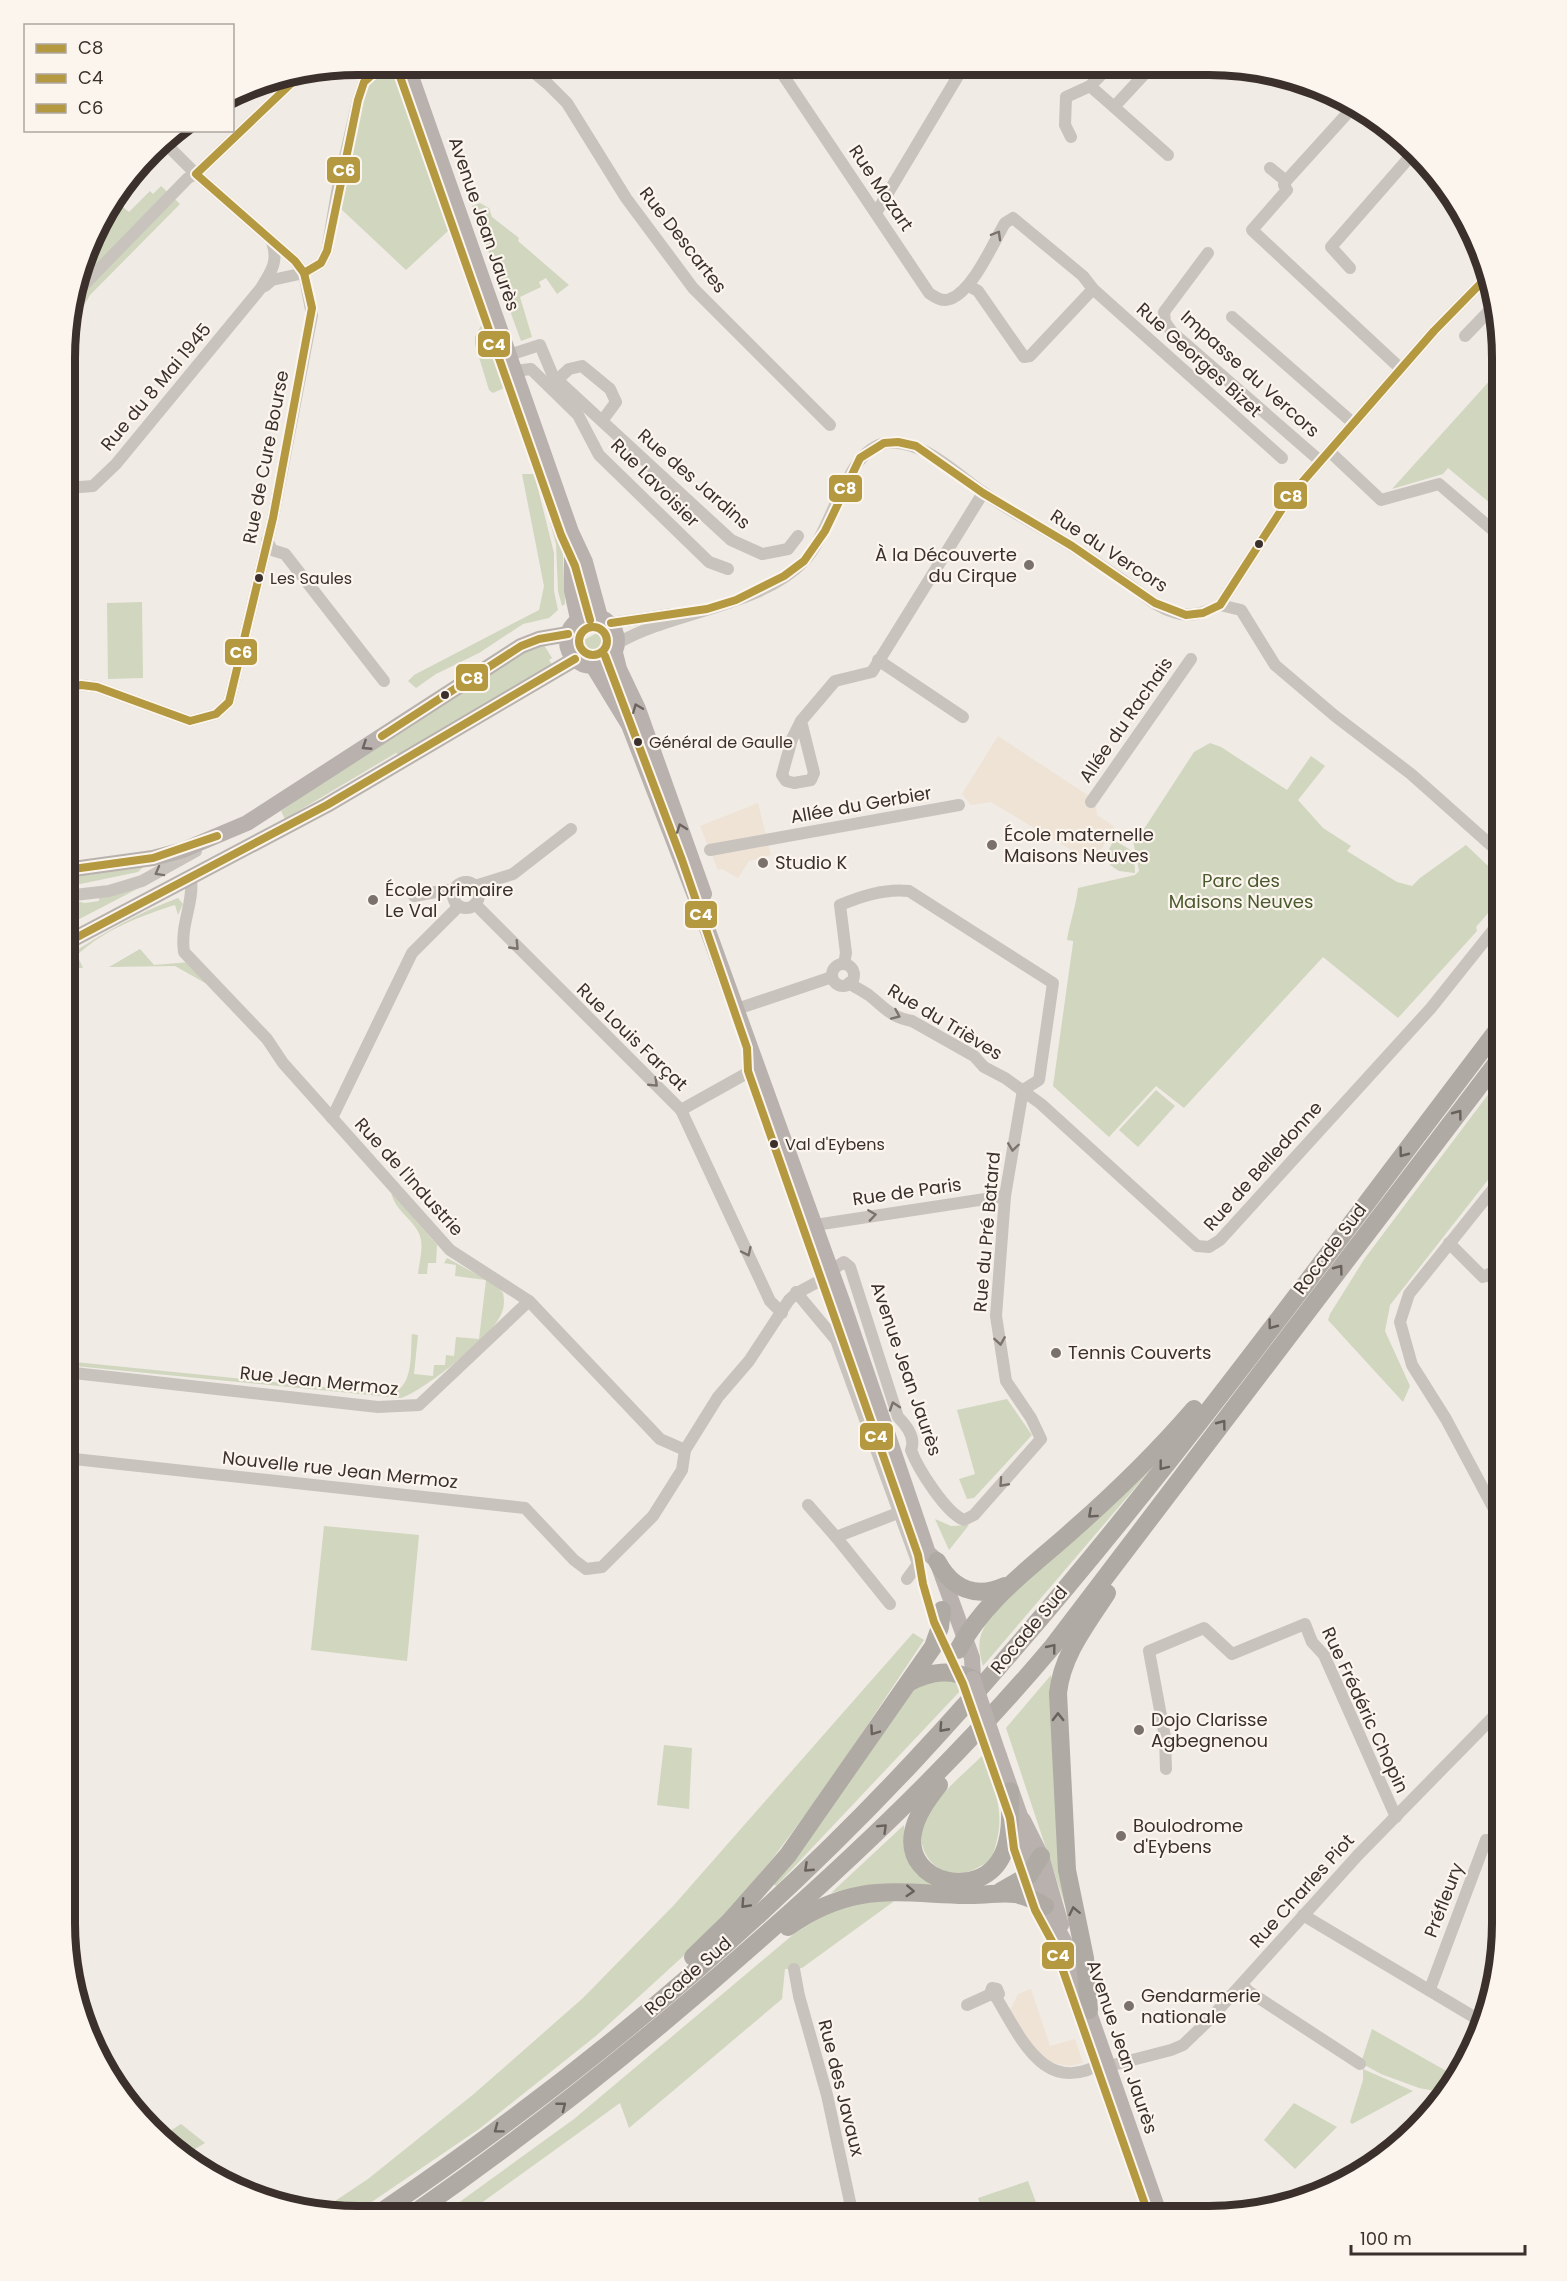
<svg xmlns="http://www.w3.org/2000/svg" width="1567" height="2281" viewBox="0 0 1567 2281" font-family="Poppins,sans-serif">
<rect width="100%" height="100%" fill="#f0ebe5"/>
<g fill="#d1d6bf">
<polygon points="387,74 394,74 396,78 449,230 406,270 339,207 365,89 374,77"/>
<polygon points="161,186 180,204 90,295 67,335 67,320 104,212 116,197 117,202 129,212 150,191 153,194"/>
<polygon points="480,203 489,208 492,217 519,238 518,241 569,285 557,294 546,278 539,282 541,287 520,297 532,337 521,341 472,206"/>
<polygon points="482,324 504,388 493,393 489,390 475,344 475,337"/>
<polygon points="1502,367 1502,513 1448,468 1443,474 1392,489"/>
<polygon points="522,474 534,474 536,481 554,553 554,591 558,610 549,618 523,624 479,653 436,674 416,688 408,681 414,675 539,610 544,586"/>
<polygon points="553,520 563,555 565,604 562,606 558,591 556,544 550,522"/>
<polygon points="142,602 143,678 108,679 107,603"/>
<polygon points="606,628 610,638 604,653 593,658 582,654 575,645"/>
<polygon points="544,645 552,658 549,660 553,666 402,756 396,753 285,819 281,811 312,789 526,651"/>
<path d="M1210 743 1221 747 1287 790 1311 756 1325 766 1298 800 1323 828 1351 846 1347 851 1397 882 1412 886 1420 878 1466 845 1502 879V897L1476 927 1477 931 1398 1018 1323 957 1184 1108 1156 1086 1109 1137 1053 1086 1073 943V941L1067 940C1070 922 1076 906 1078 888L1135 875 1139 871 1133 840 1145 839 1144 829 1194 752Z"/>
<polygon points="1114,840 1134,852 1135,873 1119,871 1110,865 1108,851"/>
<polygon points="145,865 138,872 66,887 66,874"/>
<polygon points="139,888 66,926 66,899 85,903 99,901 99,897"/>
<path d="M178 898 183 904 178 915 175 905C140 916 104 930 77 955L83 968H66V957C102 934 137 913 178 898Z"/>
<polygon points="140,949 154,965 190,962 214,988 175,966 109,967"/>
<polygon points="1502,1076 1502,1097 1492,1133 1502,1141 1502,1162 1390,1305 1385,1331 1410,1386 1403,1402 1328,1320 1330,1314 1365,1258"/>
<polygon points="1156,1090 1175,1106 1138,1147 1119,1130"/>
<path d="M391 1192 437 1245 436 1263H428L427 1274H418C419 1263 423 1250 421 1240 418 1221 395 1213 391 1192Z"/>
<path d="M447 1258 496 1285 503 1293C505 1303 504 1311 498 1320 486 1340 424 1391 401 1398L65 1365V1361L392 1394C414 1384 410 1355 412 1334L418 1335 414 1374 433 1376 434 1365H445L446 1355 454 1356 456 1337 479 1339 486 1280 455 1276 456 1265 444 1263Z"/>
<polygon points="1007,1399 1032,1435 974,1498 967,1499 959,1479 975,1474 957,1410"/>
<path d="M1164 1454 983 1666C975 1639 981 1633 994 1610Z"/>
<polygon points="935,1519 951,1526 969,1525 949,1550"/>
<polygon points="324,1526 419,1535 407,1661 311,1650"/>
<polygon points="913,1633 924,1640 826,1787 773,1858 715,1927 597,2035 479,2129 354,2214 317,2213 368,2179 475,2093 583,1998 674,1905"/>
<polygon points="1051,1675 1065,1890 1068,1907 1065,1905 1006,1728"/>
<polygon points="936,1678 956,1679 961,1690 776,1886 771,1882 915,1688"/>
<polygon points="664,1745 692,1748 689,1809 657,1805"/>
<path d="M983 1755C997 1797 1008 1818 990 1861 982 1865 973 1871 964 1873 938 1879 915 1851 923 1827 932 1798 963 1775 983 1755Z"/>
<path d="M904 1825 907 1852 942 1886C904 1884 868 1883 831 1893Z"/>
<polygon points="885,1896 893,1902 802,1968 785,1969 782,1999 629,2128 620,2103 466,2214 443,2214 574,2119 795,1933 835,1909"/>
<polygon points="1372,2029 1457,2077 1446,2093 1419,2088 1381,2074 1361,2063"/>
<polygon points="1363,2069 1413,2091 1352,2124 1350,2122 1363,2080"/>
<polygon points="1294,2103 1337,2127 1295,2169 1264,2140"/>
<polygon points="181,2124 205,2143 182,2157 161,2137"/>
<polygon points="1028,2181 1040,2213 1036,2216 984,2216 978,2198"/>
</g>
<g fill="#eee3d5">
<polygon points="998,736 1095,800 1097,815 1115,827 1093,863 991,802 971,805 962,794"/>
<polygon points="758,803 771,855 749,861 738,878 722,869 718,870 700,826"/>
<polygon points="1031,1989 1050,2046 1075,2039 1083,2063 1070,2066 1058,2064 1046,2060 1032,2047 1009,2012 1018,1994"/>
</g>
<g fill="none" stroke-linecap="round" stroke-linejoin="round">
<g stroke="#c9c3be" stroke-width="12">
<polyline points="525,65 548,84 567,103 626,198 693,288 830,425"/>
<path d="M777 66 929 293C935 297 942 302 950 299 973 291 993 243 1005 223L1013 218 1083 276 1093 289"/>
<polyline points="1109,67 1090,86 1114,107 1151,67"/>
<polyline points="1114,107 1168,155"/>
<polyline points="1071,137 1065,125 1066,97 1090,86"/>
<polyline points="1270,168 1286,181 1354,106"/>
<polyline points="1286,181 1284,185 1287,190 1252,230 1401,369"/>
<polyline points="876,213 964,66"/>
<polyline points="1208,253 1164,312 1165,322 1172,332 1319,460"/>
<polyline points="1350,268 1331,247 1415,151"/>
<polyline points="265,286 272,280 304,273 321,263 327,251 337,192 358,100 364,82 383,65"/>
<polyline points="969,286 978,291 1024,357 1030,356 1093,289 1282,458"/>
<polyline points="76,293 188,178 196,174 301,74"/>
<polyline points="1232,317 1353,423"/>
<polyline points="1465,336 1491,309"/>
<polyline points="509,355 540,345 553,376 731,540 762,554 788,549 798,536"/>
<polyline points="515,371 531,369 578,415 599,455 709,562 728,569"/>
<polyline points="557,380 569,369 582,366 610,389 616,402 602,421"/>
<polyline points="1329,451 1381,500 1439,484 1502,538"/>
<path d="M67 488 93 486 116 464 261 288C271 272 279 261 272 242"/>
<polyline points="267,540 272,550 285,554 384,681"/>
<polyline points="1220,605 1241,610 1275,665 1335,716 1411,774 1502,855"/>
<polyline points="611,623 672,614"/>
<path d="M618 643C673 611 760 607 804 561 832 533 846 447 887 443 922 439 954 472 981 491 1009 511 1041 527 1070 545 1093 560 1116 575 1138 591 1149 599 1159 608 1173 612 1190 618 1204 613 1220 605L1291 495 1434 331 1484 280"/>
<polyline points="878,660 963,717"/>
<polyline points="66,688 81,685 97,687 190,721 216,714 229,702 273,518 312,315 304,273 295,261 196,174 162,140"/>
<polyline points="801,721 814,773 811,780 794,783 786,781 782,775 792,739 801,721 835,681 872,672 983,493"/>
<polyline points="1091,802 1191,659"/>
<polyline points="710,850 959,805"/>
<path d="M191 878C194 904 180 924 184 952L267 1039 283 1063 450 1250 529 1301 660 1439 685 1450"/>
<circle cx="466" cy="895" r="13"/>
<polyline points="475,886 513,874 571,829"/>
<polyline points="66,896 109,891 142,881 196,851"/>
<polyline points="414,896 447,890 453,893"/>
<polyline points="475,904 681,1110 770,1301 782,1313"/>
<path d="M844 964 846 953 840 905C861 896 886 888 909 891L1053 983 1039 1080 1023 1090"/>
<circle cx="843" cy="975" r="11"/>
<path d="M849 983C856 988 864 991 870 996 885 1008 891 1017 912 1021L974 1056 984 1067 1005 1078 1041 1104 1197 1246 1209 1247 1220 1240 1431 1008 1502 919"/>
<polyline points="734,1010 832,977"/>
<polyline points="681,1110 758,1067"/>
<polyline points="332,1118 412,953 459,906"/>
<polyline points="815,1225 1005,1196"/>
<polyline points="1449,1243 1483,1277 1489,1274 1499,1288"/>
<polyline points="796,1292 836,1340 918,1564 907,1579"/>
<polyline points="65,1372 378,1407 419,1405 529,1301"/>
<path d="M65 1458 525 1508 574 1560 586 1569 602 1567 653 1516 682 1470 685 1450 718 1397 749 1361 789 1300C798 1290 808 1288 819 1281 827 1275 834 1268 844 1262L850 1267 898 1417C907 1426 916 1438 911 1450 918 1469 946 1513 964 1520L974 1515 1041 1439 1031 1418 1006 1381 996 1316 1005 1196 1023 1090"/>
<polyline points="808,1505 836,1537"/>
<polyline points="1502,1524 1446,1419 1412,1365 1400,1322 1409,1294 1502,1178"/>
<polyline points="890,1604 836,1537 898,1513"/>
<polyline points="1166,1769 1165,1737 1149,1651 1204,1628 1232,1654 1305,1624 1312,1642 1324,1655 1396,1817"/>
<polyline points="1303,1915 1484,2023"/>
<polyline points="794,1969 799,1996 827,2095 853,2216"/>
<polyline points="1242,1984 1248,1991 1360,2064"/>
<polyline points="1430,1989 1486,1840 1495,1841 1502,1846"/>
<path d="M996 1997 990 1994 992 1988 997 1989 999 1994 996 1997C1022 2040 1046 2100 1107 2060"/>
<polyline points="967,2005 989,1995"/>
<polyline points="1109,2066 1171,2050 1183,2045 1210,2019 1358,1855 1502,1708"/>
</g>
<g stroke="#b8b1ad" stroke-width="16">
<polyline points="407,65 571,532 585,562 600,617"/>
<polyline points="572,545 572,591 578,619"/>
<circle cx="592" cy="641" r="25"/>
<polyline points="615,653 619,669 638,709 704,894"/>
<polyline points="593,666 629,725 699,906 842,1301 928,1553 937,1561 972,1658 973,1679"/>
<polyline points="66,870 153,858 183,850 247,823 521,646 539,639 568,634"/>
<polyline points="66,943 327,805 575,659"/>
<polyline points="999,1756 1020,1816 1024,1846 1045,1906 1064,1941 1160,2216"/>
<polyline points="1023,1820 1041,1856 1061,1925"/>
</g>
<g stroke="#afaaa4" stroke-width="18">
<path d="M937 1561C952 1589 976 1599 1005 1586"/>
<path d="M958 1650C985 1599 1032 1567 1074 1529 1117 1491 1157 1452 1194 1409"/>
<path d="M910 1682C932 1671 950 1669 973 1679"/>
<path d="M939 1785C928 1799 916 1815 913 1833 904 1884 982 1902 1003 1854 1012 1834 1010 1812 1010 1791"/>
<polyline points="1001,1891 1029,1875 1041,1856"/>
<path d="M788 1927C852 1882 893 1893 965 1895 1001 1896 1011 1886 1045 1906"/>
<polyline points="693,1957 730,1921 788,1855 933,1647 940,1627 942,1610"/>
<path d="M1089 2010 1085 1958 1067 1870 1058 1693C1062 1655 1087 1624 1107 1593"/>
<path d="M378 2214C572 2083 754 1932 914 1761 1128 1531 1312 1273 1502 1024"/>
<path d="M413 2214C534 2130 648 2039 758 1941 863 1849 963 1753 1053 1646L1502 1056"/>
</g>
<polyline stroke="#b8b1ad" stroke-width="16" points="973,1679 999,1756"/>
<g stroke="#fbf5ee" stroke-width="12">
<g id="bus-1">
<polyline points="611,623 707,609 736,600 784,576 804,561 825,531 860,458 884,443 898,442 916,446 983,493 1072,546 1155,603 1186,615 1203,613 1220,605 1291,495 1434,331 1484,280"/>
<polyline points="382,736 521,646 539,639 568,634"/>
<polyline points="66,870 153,858 217,836"/>
<polyline points="66,943 327,805 575,659"/>
</g>
</g>
<g stroke="#fbf5ee" stroke-width="12">
<g id="bus-2">
<polyline points="397,68 561,535 575,566 590,620"/>
<circle cx="593" cy="641" r="14"/>
<polyline points="605,656 682,860 747,1048 748,1071 918,1555 923,1584 934,1622 963,1684 1010,1818 1014,1849 1035,1910 1054,1945 1149,2216"/>
</g>
</g>
<g stroke="#fbf5ee" stroke-width="12">
<g id="bus-3">
<polyline points="304,273 321,263 327,251 358,100 364,82 383,65"/>
<polyline points="66,688 81,685 97,687 190,721 216,714 229,702 273,518 312,308 304,273 295,261 196,174 301,74"/>
</g>
</g>
<use href="#bus-1" stroke="#b49941" stroke-width="8"/>
<use href="#bus-2" stroke="#b49941" stroke-width="8"/>
<use href="#bus-3" stroke="#b49941" stroke-width="8"/>
</g>
<defs><path id="oneway-chevron" d="M-2-3.5L2.5 0L-2 3.5" fill="none" stroke-width="1.6" stroke-linecap="round" stroke-linejoin="round" transform="scale(1.5)"/></defs>
<g stroke="#7b726d">
<use href="#oneway-chevron" transform="translate(997 235) rotate(-60)"/>
<use href="#oneway-chevron" transform="translate(159 872) rotate(151)"/>
<use href="#oneway-chevron" transform="translate(515 946) rotate(46)"/>
<use href="#oneway-chevron" transform="translate(896 1015) rotate(24)"/>
<use href="#oneway-chevron" transform="translate(654 1083) rotate(44)"/>
<use href="#oneway-chevron" transform="translate(1013 1147) rotate(98)"/>
<use href="#oneway-chevron" transform="translate(872 1215) rotate(-8)"/>
<use href="#oneway-chevron" transform="translate(747 1252) rotate(65)"/>
<use href="#oneway-chevron" transform="translate(1000 1341) rotate(81)"/>
<use href="#oneway-chevron" transform="translate(894 1406) rotate(-108)"/>
<use href="#oneway-chevron" transform="translate(1003 1483) rotate(132)"/>
</g>
<g stroke="#6d645f">
<use href="#oneway-chevron" transform="translate(637 708) rotate(-112)"/>
<use href="#oneway-chevron" transform="translate(366 746) rotate(147)"/>
<use href="#oneway-chevron" transform="translate(681 828) rotate(-110)"/>
</g>
<g stroke="#69615b">
<use href="#oneway-chevron" transform="translate(1458 1114) rotate(-53)"/>
<use href="#oneway-chevron" transform="translate(1403 1153) rotate(127)"/>
<use href="#oneway-chevron" transform="translate(1339 1269) rotate(-53)"/>
<use href="#oneway-chevron" transform="translate(1272 1325) rotate(127)"/>
<use href="#oneway-chevron" transform="translate(1222 1424) rotate(-53)"/>
<use href="#oneway-chevron" transform="translate(1163 1466) rotate(128)"/>
<use href="#oneway-chevron" transform="translate(1092 1514) rotate(138)"/>
<use href="#oneway-chevron" transform="translate(1052 1648) rotate(-51)"/>
<use href="#oneway-chevron" transform="translate(1058 1717) rotate(-91)"/>
<use href="#oneway-chevron" transform="translate(943 1728) rotate(132)"/>
<use href="#oneway-chevron" transform="translate(874 1731) rotate(125)"/>
<use href="#oneway-chevron" transform="translate(883 1828) rotate(-44)"/>
<use href="#oneway-chevron" transform="translate(808 1868) rotate(137)"/>
<use href="#oneway-chevron" transform="translate(910 1891) rotate(3)"/>
<use href="#oneway-chevron" transform="translate(745 1904) rotate(133)"/>
<use href="#oneway-chevron" transform="translate(1074 1911) rotate(-102)"/>
<use href="#oneway-chevron" transform="translate(562 2106) rotate(-38)"/>
<use href="#oneway-chevron" transform="translate(498 2129) rotate(143)"/>
</g>
<g fill="#3b302b" stroke="#fbf5ee" stroke-width="2">
<circle cx="1259" cy="544" r="5"/>
<circle cx="259" cy="578" r="5"/>
<circle cx="445" cy="695" r="5"/>
<circle cx="638" cy="742" r="5"/>
<circle cx="774" cy="1144" r="5"/>
</g>
<g fill="#7a716c" stroke="#fbf5ee" stroke-width="2">
<circle cx="1029" cy="565" r="6"/>
<circle cx="992" cy="845" r="6"/>
<circle cx="763" cy="863" r="6"/>
<circle cx="373" cy="900" r="6"/>
<circle cx="1056" cy="1353" r="6"/>
<circle cx="1139" cy="1730" r="6"/>
<circle cx="1121" cy="1836" r="6"/>
<circle cx="1129" cy="2006" r="6"/>
</g>
<g text-anchor="middle" stroke-width="4.5" stroke-linejoin="round" paint-order="stroke">
<g font-size="16" fill="#3b302b" stroke="#fbf5ee" text-anchor="start">
<text x="270" y="584">Les Saules</text>
<text x="649" y="748">Général de Gaulle</text>
<text x="785" y="1150">Val d'Eybens</text>
</g>
<g font-size="18" fill="#3b302b" stroke="#fbf5ee">
<text transform="translate(881 188) rotate(56)" y="6">Rue Mozart</text>
<text transform="translate(484 224) rotate(71)" y="6">Avenue Jean Jaurès</text>
<text transform="translate(683 240) rotate(52)" y="6">Rue Descartes</text>
<text transform="translate(1199 360) rotate(42)" y="6">Rue Georges Bizet</text>
<text transform="translate(1250 374) rotate(42)" y="6">Impasse du Vercors</text>
<text transform="translate(156 387) rotate(-50)" y="6">Rue du 8 Mai 1945</text>
<text transform="translate(266 457) rotate(-79)" y="6">Rue de Cure Bourse</text>
<text transform="translate(694 479) rotate(41)" y="6">Rue des Jardins</text>
<text transform="translate(655 483) rotate(45)" y="6">Rue Lavoisier</text>
<text transform="translate(1109 551) rotate(33)" y="6">Rue du Vercors</text>
<text transform="translate(1126 720) rotate(-55)" y="6">Allée du Rachais</text>
<text transform="translate(861 805) rotate(-10)" y="6">Allée du Gerbier</text>
<text transform="translate(945 1022) rotate(31)" y="6">Rue du Trièves</text>
<text transform="translate(632 1037) rotate(44)" y="6">Rue Louis Farçat</text>
<text transform="translate(1263 1166) rotate(-48)" y="6">Rue de Belledonne</text>
<text transform="translate(409 1177) rotate(48)" y="6">Rue de l'Industrie</text>
<text transform="translate(907 1192) rotate(-8)" y="6">Rue de Paris</text>
<text transform="translate(987 1232) rotate(-85)" y="6">Rue du Pré Batard</text>
<text transform="translate(1330 1249) rotate(-53)" y="6">Rocade Sud</text>
<text transform="translate(906 1369) rotate(71)" y="6">Avenue Jean Jaurès</text>
<text transform="translate(319 1381) rotate(6)" y="6">Rue Jean Mermoz</text>
<text transform="translate(340 1470) rotate(6)" y="6">Nouvelle rue Jean Mermoz</text>
<text transform="translate(1029 1630) rotate(-50)" y="6">Rocade Sud</text>
<text transform="translate(1365 1710) rotate(65)" y="6">Rue Frédéric Chopin</text>
<text transform="translate(1302 1891) rotate(-48)" y="6">Rue Charles Piot</text>
<text transform="translate(1444 1900) rotate(-69)" y="6">Préfleury</text>
<text transform="translate(688 1976) rotate(-41)" y="6">Rocade Sud</text>
<text transform="translate(1122 2047) rotate(71)" y="6">Avenue Jean Jaurès</text>
<text transform="translate(841 2088) rotate(76)" y="6">Rue des Javaux</text>
</g>
<g font-size="18" fill="#3b302b" stroke="#fbf5ee" text-anchor="start">
<text x="1017" y="561" text-anchor="end">À la Découverte<tspan x="1017" dy="21">du Cirque</tspan></text>
<text x="1004" y="841">École maternelle<tspan x="1004" dy="21">Maisons Neuves</tspan></text>
<text x="775" y="869">Studio K</text>
<text x="385" y="896">École primaire<tspan x="385" dy="21">Le Val</tspan></text>
<text x="1068" y="1359">Tennis Couverts</text>
<text x="1151" y="1726">Dojo Clarisse<tspan x="1151" dy="21">Agbegnenou</tspan></text>
<text x="1133" y="1832">Boulodrome<tspan x="1133" dy="21">d'Eybens</tspan></text>
<text x="1141" y="2002">Gendarmerie<tspan x="1141" dy="21">nationale</tspan></text>
</g>
<g font-size="18" fill="#4a5a2e" stroke="#fbf5ee">
<text x="1241" y="887">Parc des<tspan x="1241" dy="21">Maisons Neuves</tspan></text>
</g>
</g>
<path d="M0 0H1567V2281H0ZM358 75H1209A283 283 0 0 1 1492 358V1923A283 283 0 0 1 1209 2206H358A283 283 0 0 1 75 1923V358A283 283 0 0 1 358 75Z" fill="#fbf5ee" fill-rule="evenodd"/>
<path fill="none" stroke="#3b302b" stroke-width="8" d="M358 75H1209A283 283 0 0 1 1492 358V1923A283 283 0 0 1 1209 2206H358A283 283 0 0 1 75 1923V358A283 283 0 0 1 358 75Z"/>
<g stroke="#fbf5ee" stroke-width="2">
<rect x="326" y="156" width="35" height="28" rx="6" fill="#b49941"/>
<rect x="477" y="330" width="34" height="28" rx="6" fill="#b49941"/>
<rect x="828" y="474" width="35" height="29" rx="6" fill="#b49941"/>
<rect x="1273" y="481" width="35" height="29" rx="6" fill="#b49941"/>
<rect x="224" y="638" width="34" height="28" rx="6" fill="#b49941"/>
<rect x="455" y="663" width="34" height="29" rx="6" fill="#b49941"/>
<rect x="684" y="900" width="34" height="29" rx="6" fill="#b49941"/>
<rect x="859" y="1422" width="35" height="29" rx="6" fill="#b49941"/>
<rect x="1041" y="1941" width="34" height="29" rx="6" fill="#b49941"/>
</g>
<g font-size="16" text-anchor="middle" font-weight="bold" fill="#fff">
<text x="344" y="176">C6</text>
<text x="494" y="350">C4</text>
<text x="845" y="494">C8</text>
<text x="1291" y="502">C8</text>
<text x="241" y="658">C6</text>
<text x="472" y="684">C8</text>
<text x="701" y="920">C4</text>
<text x="876" y="1442">C4</text>
<text x="1058" y="1961">C4</text>
</g>
<rect x="24" y="24" width="210" height="108" fill="#fbf5ee" stroke="#aea6a0" stroke-width="1.5"/>
<rect x="36" y="44" width="30" height="9" fill="#b49941" stroke="#aea6a0" stroke-width="1.5"/>
<text x="78" y="54" font-size="18" fill="#3b302b">C8</text>
<rect x="36" y="74" width="30" height="9" fill="#b49941" stroke="#aea6a0" stroke-width="1.5"/>
<text x="78" y="84" font-size="18" fill="#3b302b">C4</text>
<rect x="36" y="104" width="30" height="9" fill="#b49941" stroke="#aea6a0" stroke-width="1.5"/>
<text x="78" y="114" font-size="18" fill="#3b302b">C6</text>
<path d="M1351 2245v9h174v-9" fill="none" stroke="#3b302b" stroke-width="3"/>
<text x="1360" y="2245" font-size="18" fill="#3b302b" stroke="#fbf5ee" stroke-width="4.5" paint-order="stroke">100 m</text>
</svg>
